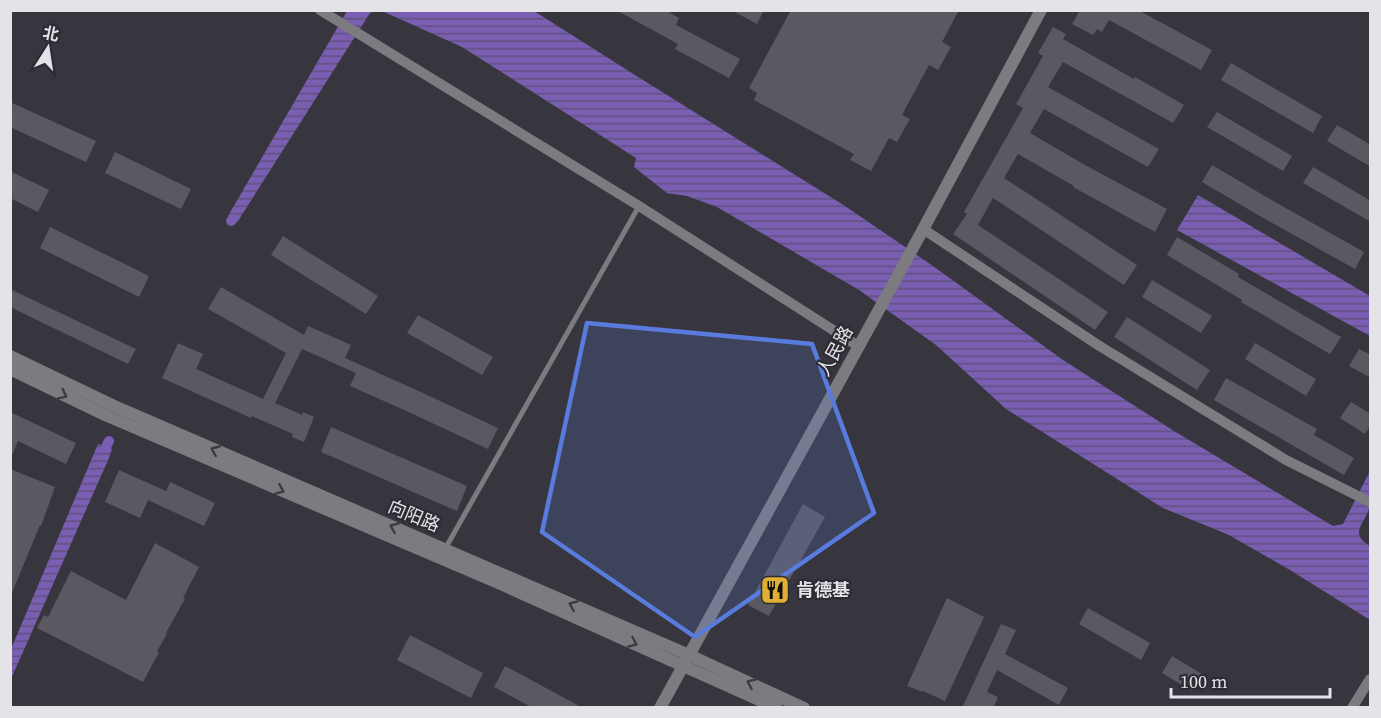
<svg xmlns="http://www.w3.org/2000/svg" width="1381" height="718" viewBox="0 0 1381 718" font-family="'Source Serif 4','Noto Sans SC',serif">
<defs>
<pattern id="water-rules" width="6" height="5" patternUnits="userSpaceOnUse" patternTransform="scale(1.5)"><rect width="6" height="5" fill="#795eb1"/><path d="M0 2.5h6" fill="none" stroke="#5e517c"/></pattern>
</defs>
<rect width="100%" height="100%" fill="#37353d"/>
<g fill="url(#water-rules)">
<polygon points="347,11 377,11 370,13 238,221 228,216"/>
<path d="M382 11H534L635 75 845 206 933 266 1063 360 1174 431 1333 526 1343 524 1370 471C1370 481 1373 496 1370 505 1367 522 1347 533 1370 546V620L1290 570 1229 535 1163 508 1006 409 936 345 859 290 717 207 687 196 667 193 634 167 636 158 462 47Z"/>
<polygon points="1198,195 1370,296 1370,336 1177,230"/>
<polygon points="98,444 112,449 109,458 11,679 11,649"/>
</g>
<g fill="none" stroke-linecap="round" stroke-linejoin="round">
<g stroke="#795eb1" stroke-width="10">
<polyline points="231,221 233,219"/>
<polyline points="106,447 109,441"/>
</g>
</g>
<g fill="#5b5862">
<polygon points="616,10 665,10 679,18 676,25 740,59 729,78 675,49 678,44"/>
<polygon points="731,10 764,10 757,24"/>
<polygon points="791,10 959,10 942,42 951,47 938,70 929,65 902,115 910,119 897,142 889,138 871,171 850,160 854,154 754,100 757,93 749,88"/>
<polygon points="1080,10 1138,10 1212,50 1201,70 1109,20 1102,32 1097,29 1093,35 1072,24"/>
<polygon points="1053,27 1066,34 1063,39 1134,79 1135,77 1184,105 1173,123 1063,62 1048,87 1159,149 1148,167 1044,109 1030,133 1085,165 1167,209 1155,232 1073,187 1074,186 1018,154 1004,178 1137,265 1124,285 993,198 978,225 1108,312 1095,330 953,234 967,214 964,212 1023,108 1016,104 1043,56 1038,53"/>
<polygon points="1231,63 1322,116 1313,133 1221,80"/>
<polygon points="10,102 96,141 86,162 10,127"/>
<polygon points="1217,112 1292,156 1283,171 1207,127"/>
<polygon points="1337,125 1371,145 1371,167 1327,141"/>
<polygon points="115,152 191,189 181,209 105,173"/>
<polygon points="1212,165 1275,202 1364,252 1355,269 1265,219 1202,182"/>
<polygon points="1313,167 1371,201 1371,222 1303,183"/>
<polygon points="10,171 49,190 38,212 10,198"/>
<polygon points="50,227 149,276 139,297 40,248"/>
<polygon points="283,236 378,296 366,314 271,255"/>
<polygon points="1177,237 1239,274 1238,277 1341,337 1330,354 1241,302 1242,300 1167,255"/>
<polygon points="1152,280 1212,316 1201,333 1142,297"/>
<polygon points="221,287 304,335 308,326 351,345 345,358 423,393 498,428 488,449 402,409 350,386 356,373 302,349 275,403 302,415 303,412 314,417 304,442 292,437 293,434 252,416 251,418 162,378 178,343 203,354 196,369 263,399 286,353 208,309"/>
<polygon points="10,289 136,349 128,364 10,307"/>
<polygon points="418,315 493,357 482,375 407,333"/>
<polygon points="1127,317 1210,370 1197,390 1114,337"/>
<polygon points="1255,343 1316,379 1306,396 1245,359"/>
<polygon points="1359,349 1371,355 1371,378 1349,366"/>
<polygon points="1226,378 1317,429 1314,435 1354,458 1344,475 1214,400"/>
<polygon points="1351,402 1371,414 1371,425 1365,434 1340,418"/>
<polygon points="10,412 76,443 66,464 18,441 10,460"/>
<polygon points="331,427 467,486 457,511 321,452"/>
<polygon points="10,469 55,487 41,526 40,525 11,595"/>
<polygon points="119,470 166,491 170,482 215,503 204,526 148,500 140,518 105,502"/>
<polygon points="803,504 825,517 769,616 748,605"/>
<polygon points="155,543 199,567 183,598 185,599 166,633 167,634 157,651 159,652 143,682 37,628 44,615 48,617 71,571 126,600"/>
<polygon points="947,598 984,617 945,701 923,691 923,692 907,686"/>
<polygon points="1088,608 1150,643 1141,660 1079,624"/>
<polygon points="1001,624 1016,630 1005,654 1068,688 1059,705 997,670 987,692 998,697 993,708 962,708"/>
<polygon points="410,635 483,673 471,698 397,660"/>
<polygon points="1172,656 1202,674 1192,691 1162,673"/>
<polygon points="505,666 583,708 533,708 494,687"/>
</g>
<g fill="none" stroke-linecap="round" stroke-linejoin="round">
<polyline stroke="#7c7b7f" stroke-width="5" points="445,549 639,206"/>
<g stroke="#7c7b7f" stroke-width="10">
<polyline points="320,10 639,206 858,346"/>
<polyline points="923,229 1098,345 1286,460 1370,502"/>
<polyline points="1352,708 1370,679"/>
</g>
<g stroke="#7c7b7f" stroke-width="12">
<polyline points="10,356 112,405 689,655 804,708"/>
<polyline points="10,369 105,415 496,582 777,708"/>
<polyline points="660,708 920,235 1041,10"/>
</g>
</g>
<defs><path id="oneway-chevron" d="M-2-3.5L2.5 0L-2 3.5" fill="none" stroke-width="1.6" stroke-linecap="round" stroke-linejoin="round" transform="scale(1.5)"/></defs>
<g stroke="#3d3b42">
<use href="#oneway-chevron" transform="translate(63 395) rotate(26)"/>
<use href="#oneway-chevron" transform="translate(215 450) rotate(-157)"/>
<use href="#oneway-chevron" transform="translate(280 490) rotate(23)"/>
<use href="#oneway-chevron" transform="translate(394 527) rotate(-157)"/>
<use href="#oneway-chevron" transform="translate(573 605) rotate(-157)"/>
<use href="#oneway-chevron" transform="translate(633 643) rotate(24)"/>
<use href="#oneway-chevron" transform="translate(751 683) rotate(-156)"/>
</g>
<path fill="#597bdd" fill-opacity="0.2" stroke="#597bdd" stroke-width="4.5" stroke-linejoin="round" d="M587 323 812 344 874 513 695 637 542 532Z"/>
<defs>
<g id="restaurant-square" transform="scale(1.5)"><rect x="-9" y="-9" width="18" height="18" rx="4" fill="#dfb034" stroke="#2d2b33"/><path d="M-5-6h1v4h1v-4h1v4h1v-4h1v5L-1.5 .5V6h-2V.5L-5-1ZM5-6V6H3V1.5H1.5Q1.5-4 5-6Z" fill="#111"/></g>
</defs>
<g fill-rule="evenodd">
<use href="#restaurant-square" x="775" y="590"/>
</g>
<g text-anchor="middle" stroke-width="4.5" stroke-linejoin="round" paint-order="stroke">
<g font-size="18" fill="#e4e3e8" stroke="#2d2b33">
<text transform="translate(835 351) rotate(-61)" y="6">人民路</text>
<text transform="translate(414 516) rotate(23)" y="6">向阳路</text>
</g>
<g font-size="18" font-weight="bold" fill="#e4e3e8" stroke="#2d2b33" text-anchor="start">
<text x="796" y="596">肯德基</text>
</g>
</g>
<rect width="1381" height="718" fill="none" stroke="#e4e3e8" stroke-width="24"/>
<g transform="translate(48 48) rotate(12)" stroke="#2d2b33" stroke-width="4.5" paint-order="stroke">
<path d="M0-4.5L10 22L0 15L-10 22Z" fill="#e4e3e8"/>
<text y="-9" font-size="16" font-weight="bold" text-anchor="middle" fill="#e4e3e8">北</text>
</g>
<path d="M1171 688v9h159v-9" fill="none" stroke="#e4e3e8" stroke-width="3"/>
<text x="1180" y="688" font-size="18" fill="#e4e3e8" stroke="#2d2b33" stroke-width="4.5" paint-order="stroke">100 m</text>
</svg>
